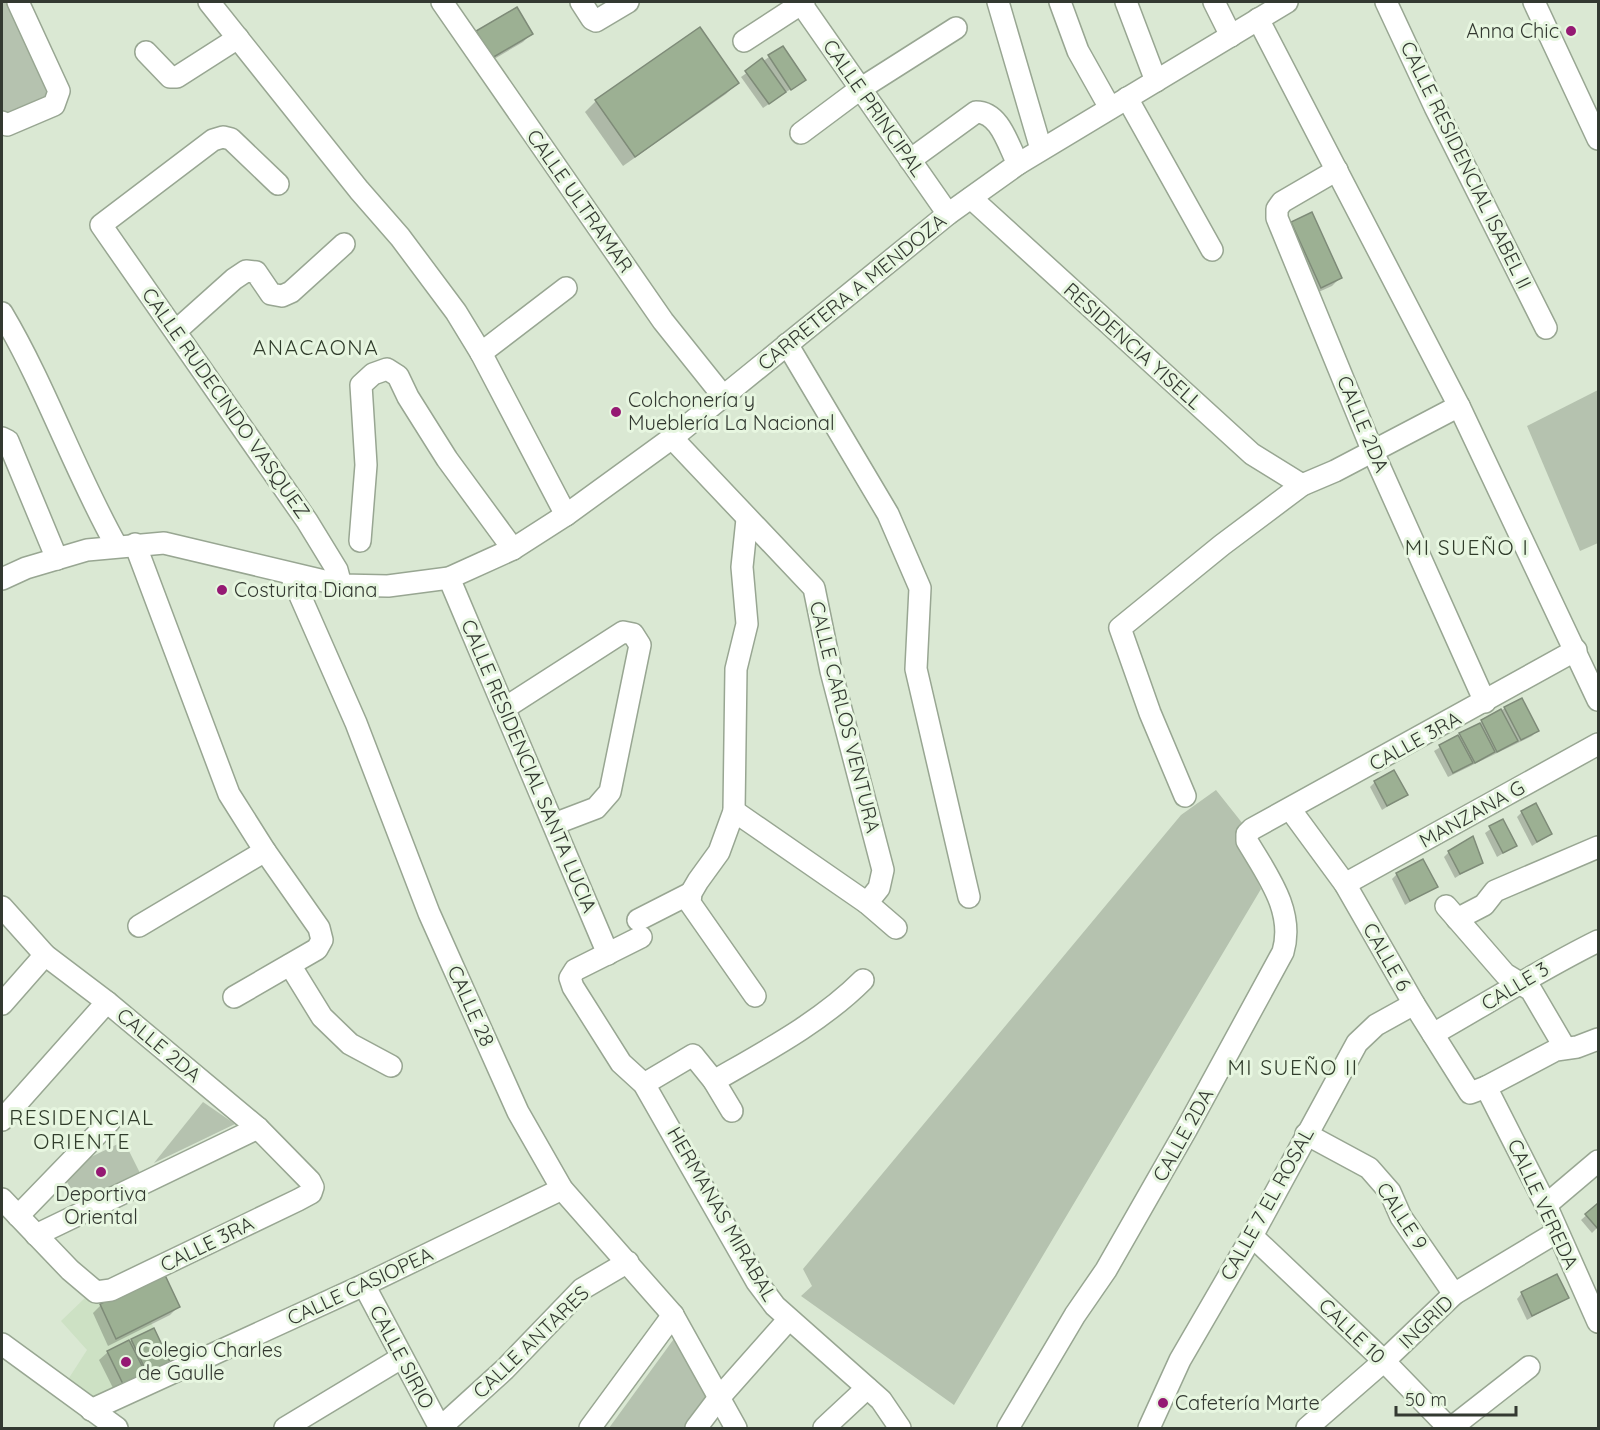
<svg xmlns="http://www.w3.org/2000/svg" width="1600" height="1430" viewBox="0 0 1600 1430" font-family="Quicksand,sans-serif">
<rect width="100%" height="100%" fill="#dae8d3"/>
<polygon fill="#cde1c4" points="164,1273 180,1307 151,1322 170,1362 94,1398 69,1378 87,1350 61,1321 85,1298 100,1304"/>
<g fill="#b5c2af">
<polygon points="2,2 10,2 55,97 4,119 2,114"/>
<polygon points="1598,390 1598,543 1580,551 1527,426"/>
<polygon points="1216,790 1243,824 1238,840 1261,889 954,1405 801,1296 812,1286 803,1269 1181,815"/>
<polygon points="203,1102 235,1124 154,1163"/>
<polygon points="124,1141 140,1173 77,1203 62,1171"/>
<polygon points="676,1336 708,1398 685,1428 609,1428"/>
</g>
<g fill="#0003">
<polygon points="477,32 531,34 523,42 484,65 469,40"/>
<polygon points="769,57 804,80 763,108 741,77"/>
<polygon points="737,83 726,94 623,166 585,112 596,101"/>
<polygon points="1292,223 1340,278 1332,286 1312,295 1284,231"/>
<polygon points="1505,708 1537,731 1532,736 1448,777 1434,751"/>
<polygon points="1375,782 1406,795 1382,810 1370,787"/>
<polygon points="1522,812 1550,834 1532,846 1517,817"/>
<polygon points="1502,821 1515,846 1497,857 1485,833"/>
<polygon points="1449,852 1481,862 1455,878 1444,857"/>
<polygon points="1397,874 1436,886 1405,905 1392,879"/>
<polygon points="1598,1205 1598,1227 1592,1233 1581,1220"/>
<polygon points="1522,1293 1567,1297 1527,1320 1517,1299"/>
<polygon points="101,1305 178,1307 170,1315 108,1346 93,1313"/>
<polygon points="132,1340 168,1362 160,1370 115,1392 99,1360 108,1352"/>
</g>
<g fill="#9cb093" stroke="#7e8b78" stroke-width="1.5">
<polygon points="517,7 533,34 492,58 476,31"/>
<polygon points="700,27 739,83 635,157 595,100"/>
<polygon points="783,46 806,80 791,90 768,55"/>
<polygon points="762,58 786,92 769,104 745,71"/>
<polygon points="1312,212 1342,278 1321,288 1291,222"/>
<polygon points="1522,698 1539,731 1521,740 1504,707"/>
<polygon points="1501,709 1518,741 1497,752 1481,720"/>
<polygon points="1480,723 1495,752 1475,763 1459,733"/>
<polygon points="1458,735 1473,763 1453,773 1439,745"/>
<polygon points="1394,770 1408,795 1387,806 1374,781"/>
<polygon points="1536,803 1552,834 1537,842 1521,811"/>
<polygon points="1503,819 1517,846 1503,853 1489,826"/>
<polygon points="1473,836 1483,863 1460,874 1448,851"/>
<polygon points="1423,859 1438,887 1410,901 1396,873"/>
<polygon points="1598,1203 1598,1229 1585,1214"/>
<polygon points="164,1273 180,1307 116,1339 100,1304"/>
<polygon points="1557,1274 1569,1298 1532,1316 1521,1292"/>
<polygon points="154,1328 170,1362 147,1373 131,1339"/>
<polygon points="129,1340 146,1374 123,1384 107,1351"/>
</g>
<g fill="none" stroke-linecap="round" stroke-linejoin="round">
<g stroke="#98a692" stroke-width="24">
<g id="minor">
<polyline points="209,2 359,190 400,237 456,312 481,353 566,515"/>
<polyline points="442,2 663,321 723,396"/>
<polyline points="581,2 592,19 596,21 628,2"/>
<polyline points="800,2 948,214"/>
<polyline points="998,2 1041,149"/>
<polyline points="1060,2 1078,51 1110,108"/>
<polyline points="1126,2 1156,81"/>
<polyline points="1214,2 1231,36"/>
<polyline points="1386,2 1435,107 1546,328"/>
<polyline points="1534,2 1598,139"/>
<polyline points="1258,19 1459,406 1598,700"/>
<polyline points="744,41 804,2"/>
<polyline points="146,52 170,77 177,77 238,38"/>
<polyline points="1127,98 1212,250"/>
<polyline points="2,122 7,125 54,105 59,91 18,2"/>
<polyline points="801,133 860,89 956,28"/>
<path d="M910 160 976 112C1000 112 1008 145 1018 164"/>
<polyline points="1337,170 1282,202 1277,209 1277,218 1373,452 1485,702"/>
<polyline points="278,184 231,139 223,137 213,140 101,225 307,521 337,570 341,585"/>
<polyline points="971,198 1252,454 1302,485"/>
<path d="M2 313C46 387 74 470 116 545"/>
<polyline points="177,330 234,279 246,271 256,272 271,294 282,296 291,292 344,244"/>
<polyline points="787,344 888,514 920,588 916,669 969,897"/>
<polyline points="481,353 566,288"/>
<polyline points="2,438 8,441 57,559"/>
<polyline points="672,438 814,588 831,671 883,870 879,888 867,903"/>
<polyline points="747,519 742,567 747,624 736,669 734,811 719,852 698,881 691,893 690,903 755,996"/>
<polyline points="360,541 366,465 361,385 373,374 387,369 398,376 408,397 447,459 513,549"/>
<polyline points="135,544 229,794 265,851 319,928 322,940 317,949 234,997"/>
<polyline points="291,575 356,723 429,913 518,1112 562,1189 673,1315 736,1428"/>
<polyline points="449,578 608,954"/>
<polyline points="2,579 26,568 87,550 164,543 341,585 388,586 449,578 513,549 566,515 672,438 948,214 1018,164 1287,2"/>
<polyline points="505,708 623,632 633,634 640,645 610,792 596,808 554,824"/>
<polyline points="1185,796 1150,713 1120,628 1222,545 1302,485 1335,471 1459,406"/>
<polyline points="1290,809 1345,884 1414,1004 1470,1093 1486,1087 1556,1050 1577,1047 1598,1039"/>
<polyline points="734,811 867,903 896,928"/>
<polyline points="1345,884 1598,744"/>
<polyline points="1446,906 1505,974 1531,990 1565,1048"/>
<polyline points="2,907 45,955 107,1002 258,1128 310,1181 313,1187 311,1193 298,1200 111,1290 96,1292 70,1270 2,1199"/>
<polyline points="1457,919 1484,905 1495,891 1598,847"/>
<polyline points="638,920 691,893"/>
<polyline points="139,926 265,851"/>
<polyline points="641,937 575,970 570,978 573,987 621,1063 644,1084 757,1282 775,1306 881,1400 900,1428"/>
<polyline points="290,965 322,1017 350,1044 391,1066"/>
<polyline points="2,1004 45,955"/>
<path d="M1433 1034C1488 1003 1541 969 1598 941"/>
<path d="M714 1081C766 1051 821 1022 863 980"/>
<polyline points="644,1084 693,1055 714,1081 732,1111"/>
<polyline points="1486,1087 1546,1205 1598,1322"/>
<polyline points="2,1120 107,1002"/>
<polyline points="1306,1134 1369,1168 1390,1192 1401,1217 1454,1294"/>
<polyline points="1546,1205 1598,1161"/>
<polyline points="18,1216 110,1121"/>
<polyline points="36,1235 258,1128"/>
<polyline points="1252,1236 1384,1361 1449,1428"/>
<polyline points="364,1285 440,1428"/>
<polyline points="2,1344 117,1428"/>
<polyline points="91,1410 364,1285 562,1189"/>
<polyline points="285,1428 401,1358"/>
<polyline points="440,1428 505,1369 582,1289 628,1262"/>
<polyline points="590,1428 673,1315"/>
<polyline points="696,1428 718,1399 789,1319"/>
<polyline points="824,1428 867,1388"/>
<path d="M1008 1428 1075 1315 1106 1270 1186 1130 1283 952C1295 911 1267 875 1247 841V834L1252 829 1576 650"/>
<polyline points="1149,1428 1180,1360 1252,1236 1357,1043 1376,1025 1414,1004"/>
<polyline points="1307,1428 1384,1361 1454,1294 1557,1232"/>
<polyline points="1451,1428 1529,1367"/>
</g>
</g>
<use href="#minor" stroke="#fff" stroke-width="21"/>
</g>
<g fill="#951973" stroke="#e7f6e0" stroke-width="2">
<circle cx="1571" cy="31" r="6"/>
<circle cx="616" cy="412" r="6"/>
<circle cx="222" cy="590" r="6"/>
<circle cx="101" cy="1172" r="6"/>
<circle cx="126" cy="1362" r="6"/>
<circle cx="1163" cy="1403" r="6"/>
</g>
<g text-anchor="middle" stroke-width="6" stroke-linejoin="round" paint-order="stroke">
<g font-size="20" fill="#333931" stroke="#e7f6e0" text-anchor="start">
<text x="1559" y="38" text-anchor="end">Anna Chic</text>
<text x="628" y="407">Colchonería y<tspan x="628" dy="23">Mueblería La Nacional</tspan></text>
<text x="234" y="597">Costurita Diana</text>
<text x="101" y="1201" text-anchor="middle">Deportiva<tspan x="101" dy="23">Oriental</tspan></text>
<text x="138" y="1357">Colegio Charles<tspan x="138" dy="23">de Gaulle</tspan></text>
<text x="1175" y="1410">Cafetería Marte</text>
</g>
<g font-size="20" fill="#333931" stroke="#e7f6e0">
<text transform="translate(874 108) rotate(55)" y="7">CALLE PRINCIPAL</text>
<text transform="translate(1466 165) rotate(64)" y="7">CALLE RESIDENCIAL ISABEL II</text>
<text transform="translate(580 201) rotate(55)" y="7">CALLE ULTRAMAR</text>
<text transform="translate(852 292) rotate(-39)" y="7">CARRETERA A MENDOZA</text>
<text transform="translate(1133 346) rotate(42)" y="7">RESIDENCIA YISELL</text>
<text transform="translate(226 403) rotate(55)" y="7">CALLE RUDECINDO VASQUEZ</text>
<text transform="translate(1363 424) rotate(67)" y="7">CALLE 2DA</text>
<text transform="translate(845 717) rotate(76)" y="7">CALLE CARLOS VENTURA</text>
<text transform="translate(1415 741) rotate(-29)" y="7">CALLE 3RA</text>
<text transform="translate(529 766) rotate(67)" y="7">CALLE RESIDENCIAL SANTA LUCIA</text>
<text transform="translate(1472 814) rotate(-29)" y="7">MANZANA G</text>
<text transform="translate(1387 957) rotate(60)" y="7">CALLE 6</text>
<text transform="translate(1515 986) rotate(-31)" y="7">CALLE 3</text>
<text transform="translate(471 1006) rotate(66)" y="7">CALLE 28</text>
<text transform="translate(159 1045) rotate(40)" y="7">CALLE 2DA</text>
<text transform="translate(1183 1135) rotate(-61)" y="7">CALLE 2DA</text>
<text transform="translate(1267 1204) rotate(-61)" y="7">CALLE 7 EL ROSAL</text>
<text transform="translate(1543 1204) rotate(65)" y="7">CALLE VEREDA</text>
<text transform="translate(722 1214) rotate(60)" y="7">HERMANAS MIRABAL</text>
<text transform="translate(1402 1216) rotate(57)" y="7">CALLE 9</text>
<text transform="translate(207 1244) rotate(-26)" y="7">CALLE 3RA</text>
<text transform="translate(360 1286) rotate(-25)" y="7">CALLE CASIOPEA</text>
<text transform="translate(1426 1322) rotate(-44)" y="7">INGRID</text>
<text transform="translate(1352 1331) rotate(44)" y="7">CALLE 10</text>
<text transform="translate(531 1342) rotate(-44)" y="7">CALLE ANTARES</text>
<text transform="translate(402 1357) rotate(62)" y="7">CALLE SIRIO</text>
</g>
<g font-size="21" letter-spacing="1.5" fill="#303c2b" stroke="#e7f6e0">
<text x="316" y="355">ANACAONA</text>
<text x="1467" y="555">MI SUEÑO I</text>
<text x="1293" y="1075">MI SUEÑO II</text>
<text x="82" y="1125">RESIDENCIAL<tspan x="82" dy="24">ORIENTE</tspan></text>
</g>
</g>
<rect width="1600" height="1430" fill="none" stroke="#333931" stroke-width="6"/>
<path d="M1396 1406v9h120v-9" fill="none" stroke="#333931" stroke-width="3"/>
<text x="1405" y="1406" font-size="18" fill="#333931" stroke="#e7f6e0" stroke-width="4.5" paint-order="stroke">50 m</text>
</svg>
